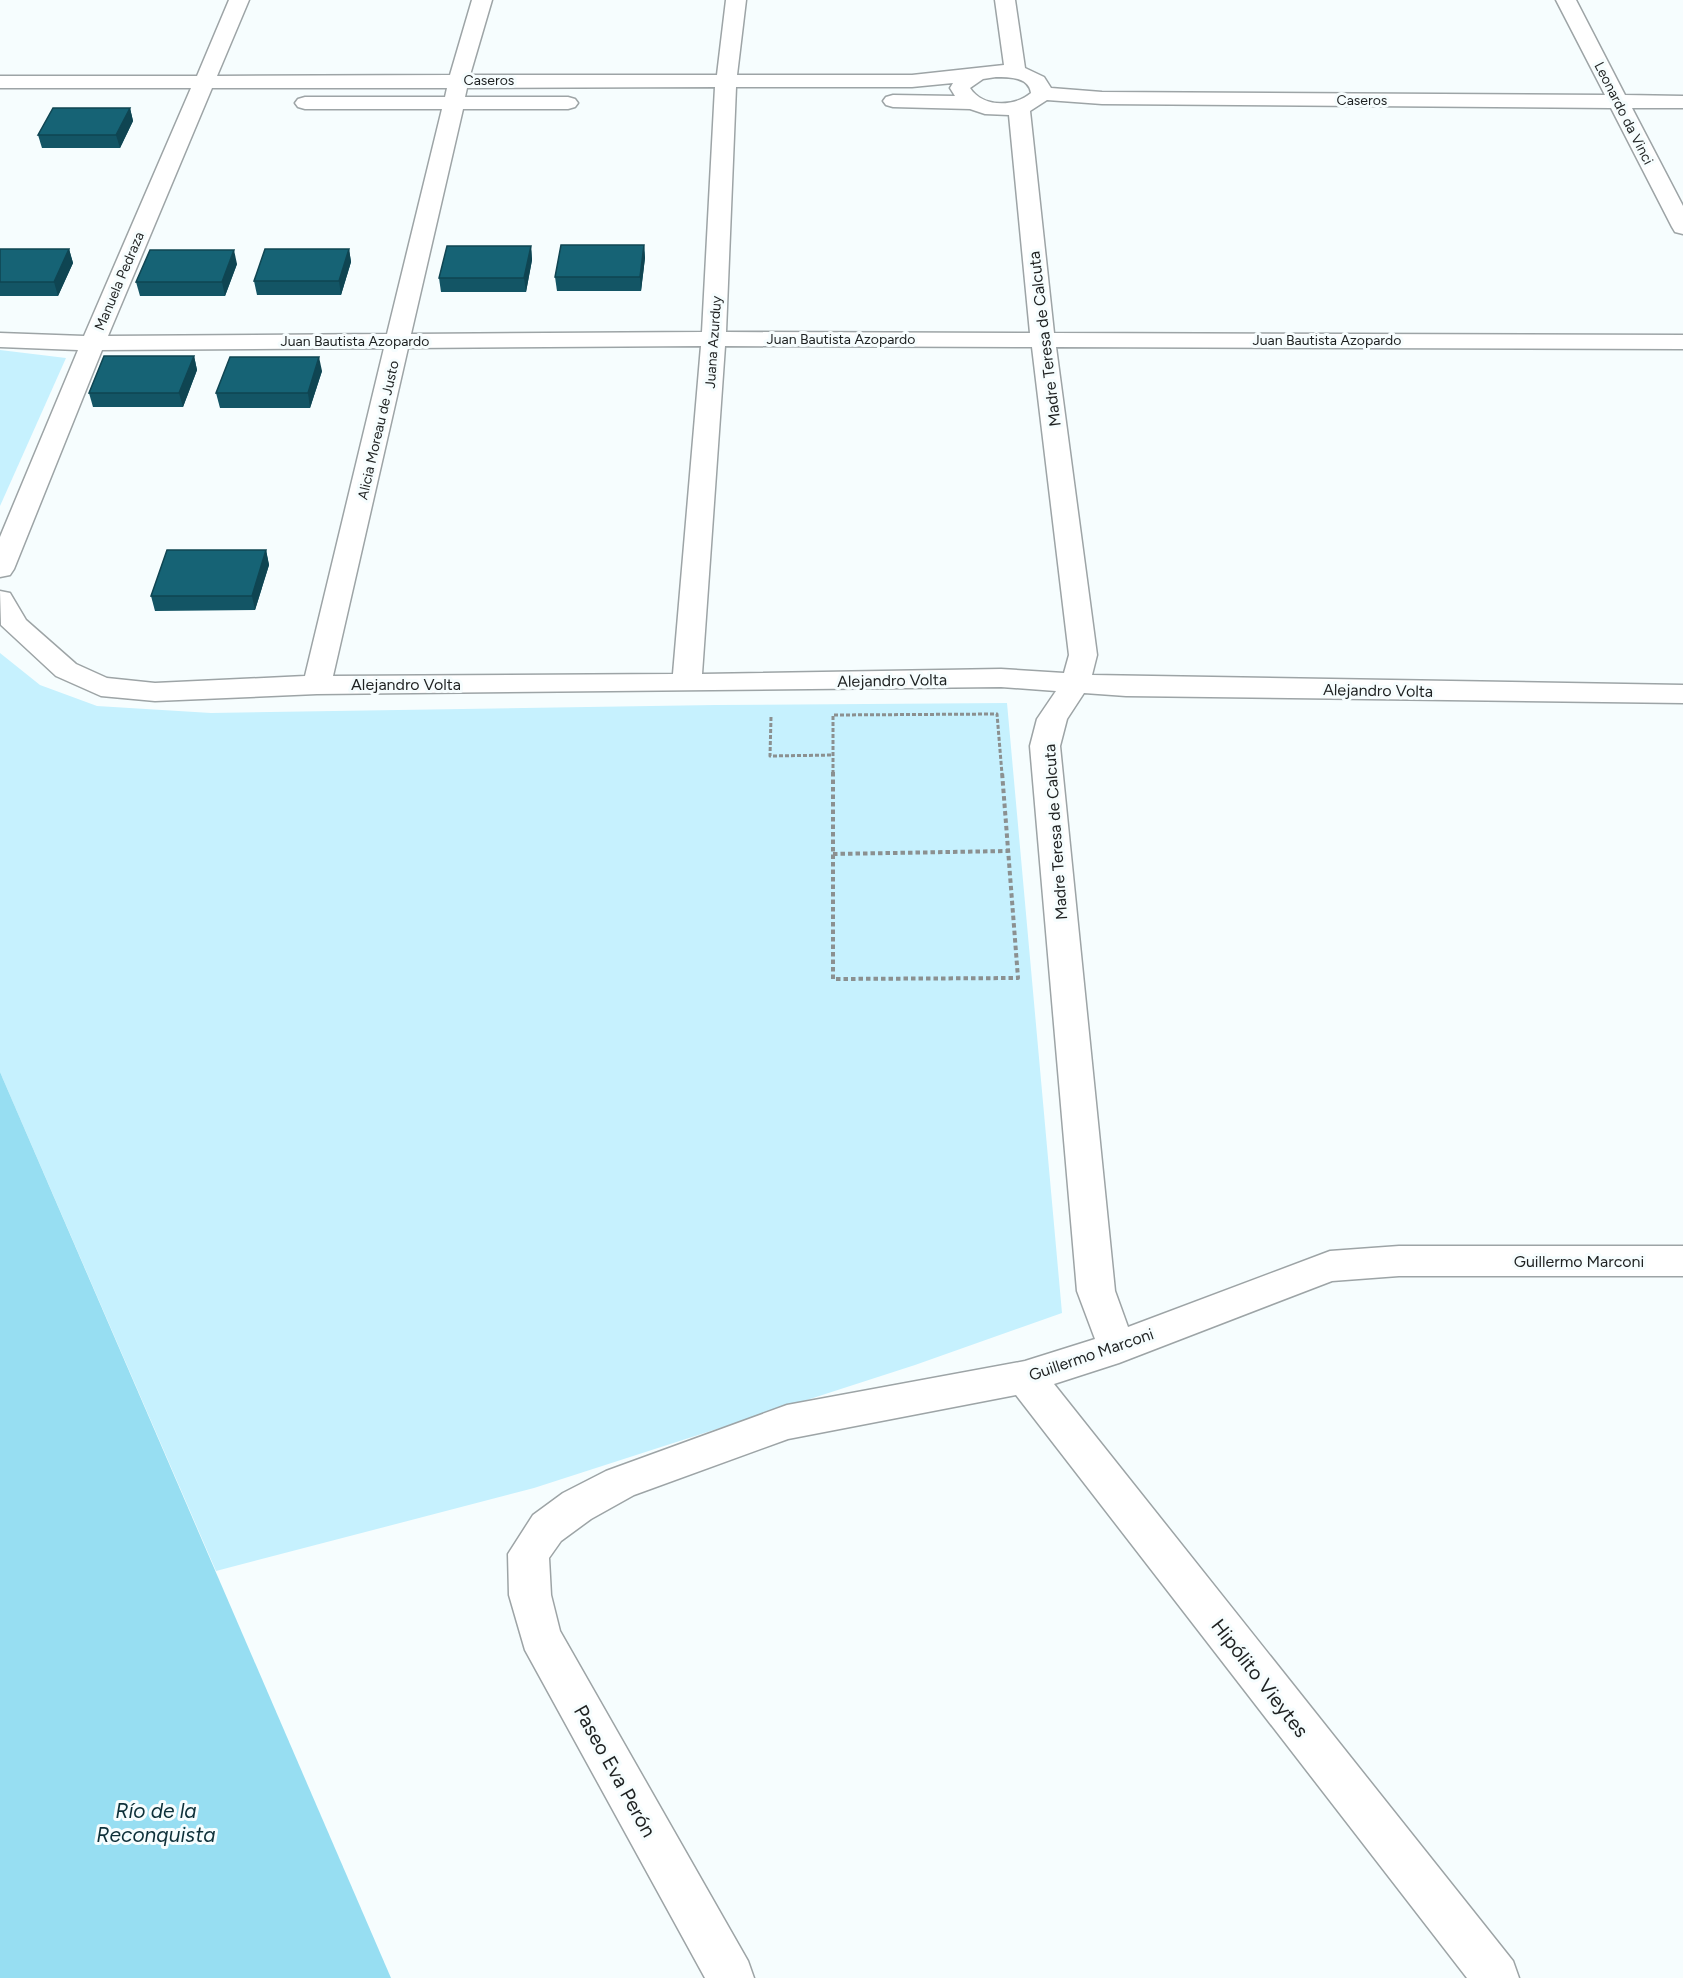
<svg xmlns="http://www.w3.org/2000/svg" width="1683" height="1978" viewBox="0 0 1683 1978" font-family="Figtree,sans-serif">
<rect width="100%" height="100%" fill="#f6fdfe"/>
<g fill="#c6f1fe">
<polygon points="0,350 66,358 0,506"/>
<polygon points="0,653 40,685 97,706 211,713 715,705 1007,703 1062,1313 915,1365 534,1488 216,1571 0,1072"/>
</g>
<polygon fill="#97def2" points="0,1072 391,1978 0,1978"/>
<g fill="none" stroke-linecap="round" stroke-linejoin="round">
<g stroke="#9da4a6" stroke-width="3">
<path id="street" d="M229 0H249L217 76 450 75 472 0H492L470 75H717L726 0H746L737 75H912L1004 65 995 0H1015L1025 68 1044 77 1051 88 1102 92 1605 95 1556 0H1576L1625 95 1683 96V108H1632L1683 206V234L1675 232 1672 227 1611 108 1102 104 1047 100 1030 111 1054 333 1683 335V349L1056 347 1097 655 1092 675 1683 685V703L1126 696 1084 693 1067 719 1060 746 1115 1291 1128 1327 1330 1251 1399 1246H1683V1276H1399L1332 1281 1119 1363 1054 1384 1513 1961 1519 1978H1467L1016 1395 788 1439 634 1495 591 1519 561 1541 549 1558 551 1595 560 1631 748 1961 754 1978H705L525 1650 509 1595 508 1554 533 1515 563 1493 606 1471 787 1405 1025 1361 1095 1339 1077 1291 1030 746 1037 719 1056 691 1001 687 317 694 155 701 101 696 56 676 1 625 0 591 10 593 26 620 76 664 107 678 155 683 305 676 384 348 102 350 14 569 10 575 0 577V537L78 350 0 347V333L84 336 191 88H0V76H197ZM996 77C1009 77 1029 77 1031 93 1015 107 983 108 970 88L983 79ZM953 83 950 88 955 96 893 95 886 97 883 101 886 105 893 107 970 109 985 114 1009 115 1030 333 726 332 736 87H912ZM715 87 702 332 411 334 463 109H568L575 107 578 103 575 99 568 97H465L467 88ZM212 88H447L445 97H305L298 99 295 103 298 107 305 109H442L387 334 108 336ZM701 346 673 674 333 676 408 348ZM725 346 1032 347 1069 655 1064 673 1001 669 702 674Z"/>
</g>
<g stroke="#8b9090" stroke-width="3" stroke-dasharray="4 2" stroke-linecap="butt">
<polyline points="771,717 770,756 833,755"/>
<polyline points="833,774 833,715 997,714 1002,774"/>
</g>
<g stroke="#8b9090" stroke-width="4" stroke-dasharray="4.5 3" stroke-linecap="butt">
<polyline points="833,772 833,979 1018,978 1002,772"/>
<polyline points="833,854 1008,851"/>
</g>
<use href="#street" fill="#fff" fill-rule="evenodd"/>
</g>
<g fill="#135565">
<polygon points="130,108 133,121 120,148 42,148 38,135"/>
<polygon points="644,245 645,258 641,291 557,291 555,277"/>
<polygon points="531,246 532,260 526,292 441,292 439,278"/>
<polygon points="0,249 69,249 73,263 58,296 0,296"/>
<polygon points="349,249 351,262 341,295 257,295 254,281"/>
<polygon points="237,264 225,296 140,296 136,282"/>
<polygon points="194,356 197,370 183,407 93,407 89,393"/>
<polygon points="322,371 310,408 220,408 216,393"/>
<polygon points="266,550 269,565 255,610 155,611 151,596"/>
</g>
<g fill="#0f4552">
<polygon points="130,108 133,121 120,148 116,135"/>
<polygon points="644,245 645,258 641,291 640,277"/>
<polygon points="531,246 532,260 526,292 524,278"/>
<polygon points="69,249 73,263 58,296 54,282"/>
<polygon points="349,249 351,262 341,295 339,281"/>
<polygon points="234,250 237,264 225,296 222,282"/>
<polygon points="194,356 197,370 183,407 179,393"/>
<polygon points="319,357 322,371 310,408 308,393"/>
<polygon points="266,550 269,565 255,610 252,596"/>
</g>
<g fill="#166375" stroke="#0f4552" stroke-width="1.5">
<polygon points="53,108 130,108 116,135 38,135"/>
<polygon points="561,245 644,245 640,277 555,277"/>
<polygon points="447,246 531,246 524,278 439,278"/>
<polygon points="0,249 69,249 54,282 0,282"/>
<polygon points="265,249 349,249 339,281 254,281"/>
<polygon points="150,250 234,250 222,282 136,282"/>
<polygon points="104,356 194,356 179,393 89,393"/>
<polygon points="230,357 319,357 308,393 216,393"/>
<polygon points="167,550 266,550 252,596 151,596"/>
</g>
<g text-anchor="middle" stroke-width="6" stroke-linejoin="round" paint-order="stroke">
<g font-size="14" fill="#1e2121" stroke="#f6fdfe">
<text x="489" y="85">Caseros</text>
<text x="1362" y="105">Caseros</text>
<text transform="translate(1624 113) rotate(63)" y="5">Leonardo da Vinci</text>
<text transform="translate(119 281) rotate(-67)" y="5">Manuela Pedraza</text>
<text x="841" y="344">Juan Bautista Azopardo</text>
<text x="1327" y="345">Juan Bautista Azopardo</text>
<text x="355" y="346">Juan Bautista Azopardo</text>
<text transform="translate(713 342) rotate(-86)" y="5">Juana Azurduy</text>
<text transform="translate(378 430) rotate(-77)" y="5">Alicia Moreau de Justo</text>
</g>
<g font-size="16" fill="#1e2121" stroke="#f6fdfe">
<text transform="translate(1044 339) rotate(-97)" y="6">Madre Teresa de Calcuta</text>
<text transform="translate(892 680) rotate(-1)" y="6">Alejandro Volta</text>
<text x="406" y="690">Alejandro Volta</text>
<text transform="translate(1378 690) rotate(1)" y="6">Alejandro Volta</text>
<text transform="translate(1055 832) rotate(-94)" y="6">Madre Teresa de Calcuta</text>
<text x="1579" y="1267">Guillermo Marconi</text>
<text transform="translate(1091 1354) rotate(-19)" y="6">Guillermo Marconi</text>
</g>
<g font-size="20" fill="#1e2121" stroke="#f6fdfe">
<text transform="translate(1260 1678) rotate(52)" y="7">Hipólito Vieytes</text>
<text transform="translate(615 1771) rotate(61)" y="7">Paseo Eva Perón</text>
</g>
<g font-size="21" font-style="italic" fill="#0d3039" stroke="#f6fdfe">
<text x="156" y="1818">Río de la<tspan x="156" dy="24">Reconquista</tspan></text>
</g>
</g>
</svg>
